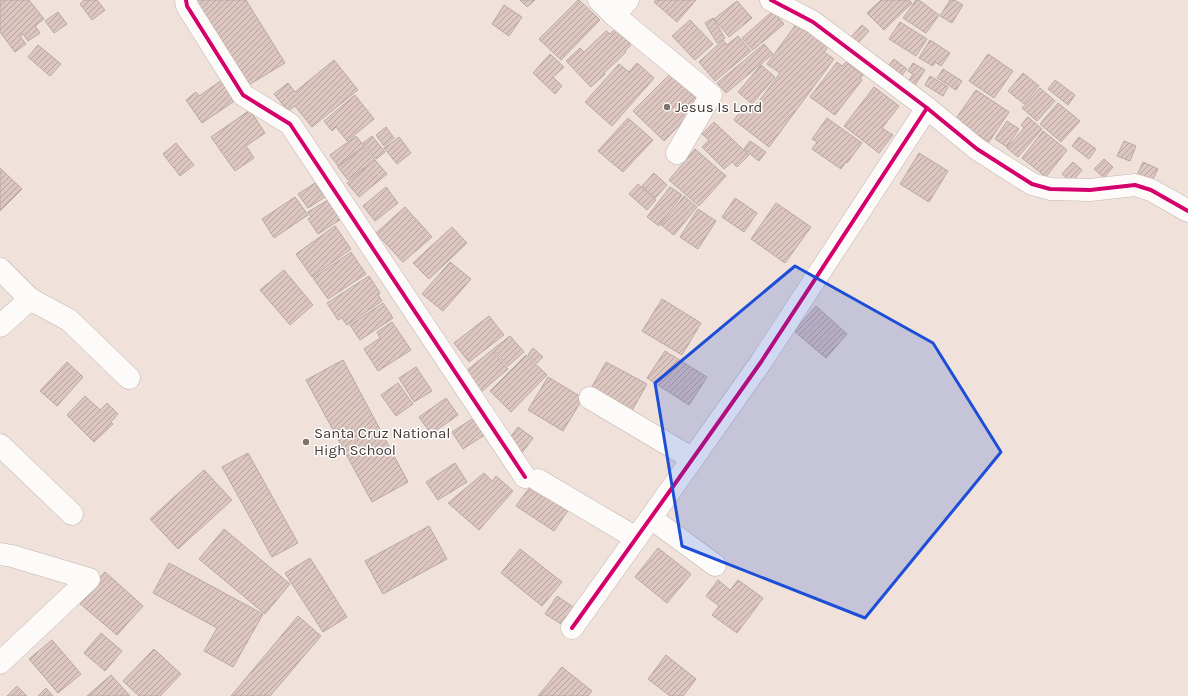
<svg xmlns="http://www.w3.org/2000/svg" width="1188" height="696" viewBox="0 0 1188 696" font-family="Karla,sans-serif">
<defs>
<pattern id="building-hatch" width="6" height="6" patternUnits="userSpaceOnUse"><rect width="6" height="6" fill="#ddc5c0"/><path d="M-1 1l2-2M0 6l6-6M5 7l2-2" fill="none" stroke="#b5a19d"/></pattern>
</defs>
<rect width="100%" height="100%" fill="#f0e2da"/>
<g fill="url(#building-hatch)" stroke="#b7aba7">
<polygon points="1,0 29,0 44,19 35,26 40,33 28,41 23,34 20,36 26,44 15,52 0,32 0,1"/>
<polygon points="84,0 97,0 105,10 92,20 80,4"/>
<polygon points="193,0 246,0 285,63 247,86"/>
<polygon points="520,0 535,0 527,7"/>
<polygon points="578,0 579,0 600,20 561,60 539,39"/>
<polygon points="656,0 696,0 677,22 654,2"/>
<polygon points="881,0 909,0 912,3 884,30 867,13"/>
<polygon points="916,0 919,0 939,15 926,33 903,18"/>
<polygon points="950,0 954,0 963,5 952,23 940,16"/>
<polygon points="737,1 752,18 729,37 714,19"/>
<polygon points="504,5 522,17 509,36 492,24"/>
<polygon points="773,11 784,24 753,50 742,38"/>
<polygon points="58,12 67,24 54,33 45,21"/>
<polygon points="713,18 725,38 717,43 705,23"/>
<polygon points="690,20 713,44 695,60 672,36"/>
<polygon points="900,22 927,39 916,56 889,39"/>
<polygon points="797,23 829,46 824,52 834,59 769,147 734,120 743,108 750,113 780,73 767,64"/>
<polygon points="862,25 869,31 857,44 850,38"/>
<polygon points="616,28 631,45 625,51 626,52 604,73 605,74 591,87 566,61 580,48 584,52 606,31 610,34"/>
<polygon points="738,36 751,51 715,81 699,62 723,40 727,45"/>
<polygon points="930,40 950,53 941,66 935,62 933,66 919,58"/>
<polygon points="764,44 773,54 726,93 717,83"/>
<polygon points="38,45 61,64 50,76 28,57"/>
<polygon points="550,54 564,67 553,77 562,86 555,94 533,73"/>
<polygon points="988,54 1013,71 994,98 969,81"/>
<polygon points="894,59 907,69 902,75 889,65"/>
<polygon points="334,60 358,90 312,127 295,106 288,111 274,94 288,83 295,92"/>
<polygon points="837,62 842,66 846,62 863,75 860,79 862,80 835,115 810,97"/>
<polygon points="637,63 654,78 612,126 585,102 619,64 629,72"/>
<polygon points="913,63 925,70 913,88 907,84 913,74 908,71"/>
<polygon points="761,65 775,77 752,104 738,92"/>
<polygon points="943,69 962,81 956,90 937,78"/>
<polygon points="1023,73 1039,86 1024,104 1008,91"/>
<polygon points="670,74 701,103 664,141 633,111"/>
<polygon points="930,76 948,87 943,96 925,85"/>
<polygon points="222,80 236,100 202,123 186,100 196,92 199,96"/>
<polygon points="1055,80 1075,95 1068,105 1048,89"/>
<polygon points="874,87 899,106 882,128 893,135 879,153 844,126"/>
<polygon points="1040,88 1055,101 1037,121 1022,108"/>
<polygon points="976,90 1009,112 989,142 955,120"/>
<polygon points="355,95 374,119 347,141 336,127 332,131 324,121"/>
<polygon points="1058,103 1080,121 1061,142 1040,124"/>
<polygon points="250,110 265,133 246,146 254,158 235,171 211,137"/>
<polygon points="1028,117 1042,129 1018,157 1007,148 1024,128 1021,125"/>
<polygon points="628,118 653,140 623,172 598,151"/>
<polygon points="827,118 862,143 847,163 846,162 841,169 812,149 817,142 812,139"/>
<polygon points="1007,121 1019,129 1007,147 995,139"/>
<polygon points="714,122 749,155 737,167 732,162 724,169 702,147 709,140 702,134"/>
<polygon points="386,127 394,138 384,146 376,135"/>
<polygon points="1043,131 1067,150 1046,177 1022,158"/>
<polygon points="356,136 364,146 338,166 330,155"/>
<polygon points="372,136 385,152 376,159 363,143"/>
<polygon points="399,137 411,153 397,164 384,148"/>
<polygon points="1079,137 1096,149 1089,159 1072,146"/>
<polygon points="750,141 766,152 759,161 744,149"/>
<polygon points="1124,141 1136,146 1130,161 1117,156"/>
<polygon points="176,143 194,165 180,176 163,154"/>
<polygon points="364,147 375,160 348,180 338,167"/>
<polygon points="695,149 726,176 699,206 669,180"/>
<polygon points="919,153 948,171 929,202 900,184"/>
<polygon points="1104,159 1113,167 1104,178 1094,169"/>
<polygon points="375,160 387,174 359,197 347,183"/>
<polygon points="1073,162 1082,170 1072,182 1062,174"/>
<polygon points="1143,162 1158,169 1152,181 1137,175"/>
<polygon points="0,168 22,189 0,211"/>
<polygon points="654,173 667,185 655,198 642,186"/>
<polygon points="315,183 325,197 308,208 298,194"/>
<polygon points="638,184 656,200 647,210 629,194"/>
<polygon points="386,187 398,203 375,221 363,206"/>
<polygon points="670,187 682,195 659,226 647,217"/>
<polygon points="684,196 697,207 674,235 661,225"/>
<polygon points="295,197 308,215 274,238 262,219"/>
<polygon points="735,198 757,213 744,232 722,217"/>
<polygon points="328,200 341,219 318,234 308,219 311,217 308,212"/>
<polygon points="776,203 811,227 785,263 751,239"/>
<polygon points="405,207 432,237 403,262 376,233"/>
<polygon points="698,209 716,221 698,249 680,237"/>
<polygon points="335,226 351,249 312,277 296,254"/>
<polygon points="452,227 467,243 429,279 413,263"/>
<polygon points="351,252 366,274 328,299 313,278"/>
<polygon points="450,262 471,279 443,311 422,294"/>
<polygon points="284,270 313,305 290,325 260,290"/>
<polygon points="369,276 380,293 378,295 382,301 347,325 342,318 338,320 327,303"/>
<polygon points="662,299 701,323 682,355 642,331"/>
<polygon points="383,303 393,318 360,340 350,325"/>
<polygon points="816,306 847,334 826,358 794,331"/>
<polygon points="489,316 504,335 469,362 454,343"/>
<polygon points="392,322 411,350 378,371 364,349 380,338 377,332"/>
<polygon points="510,336 524,352 508,366 493,349"/>
<polygon points="533,348 543,357 537,363 528,355"/>
<polygon points="492,350 508,369 481,392 465,372"/>
<polygon points="665,351 707,377 689,405 647,378"/>
<polygon points="526,355 547,375 511,412 490,391"/>
<polygon points="343,360 408,482 372,502 306,380"/>
<polygon points="67,362 83,377 57,406 40,391"/>
<polygon points="606,362 647,384 630,414 589,392"/>
<polygon points="416,367 432,391 414,402 399,378"/>
<polygon points="548,377 583,398 563,431 528,410"/>
<polygon points="398,383 413,404 396,416 381,395"/>
<polygon points="85,396 100,410 107,403 118,414 111,422 113,424 94,442 67,415"/>
<polygon points="446,398 458,415 431,434 419,417"/>
<polygon points="475,417 486,434 463,449 452,432"/>
<polygon points="518,427 533,438 521,454 506,443"/>
<polygon points="248,453 298,543 272,557 222,467"/>
<polygon points="455,463 467,482 438,500 426,482"/>
<polygon points="204,470 232,500 178,549 150,519"/>
<polygon points="484,473 492,481 496,476 513,491 479,530 448,503"/>
<polygon points="535,480 571,506 554,531 516,506"/>
<polygon points="429,526 447,559 383,594 365,561"/>
<polygon points="224,529 290,584 265,614 199,559"/>
<polygon points="658,548 691,574 667,603 635,577"/>
<polygon points="520,549 562,582 542,606 501,573"/>
<polygon points="310,558 347,617 323,632 285,573"/>
<polygon points="169,563 263,614 233,667 204,651 217,628 153,593"/>
<polygon points="105,572 143,606 117,635 78,602"/>
<polygon points="718,580 730,590 738,580 763,598 737,633 712,615 719,606 706,596"/>
<polygon points="557,596 576,609 566,627 545,614"/>
<polygon points="298,616 321,636 270,696 231,696"/>
<polygon points="101,633 122,651 105,671 84,653"/>
<polygon points="52,640 81,674 58,693 29,659"/>
<polygon points="154,649 181,674 160,696 139,696 123,681"/>
<polygon points="666,655 696,679 683,696 670,696 648,679"/>
<polygon points="562,667 592,691 588,696 538,696"/>
<polygon points="111,675 130,696 87,696"/>
<polygon points="17,686 27,696 7,696"/>
<polygon points="46,688 53,696 38,696"/>
</g>
<g fill="none" stroke-linecap="round" stroke-linejoin="round">
<g stroke="#c0b5af" stroke-width="23">
<g id="minor">
<polyline points="186,0 187,6 243,95 290,124 525,477"/>
<polyline points="599,0 614,15 711,95 677,153"/>
<polyline points="771,0 813,22 927,108 977,149 1032,184 1050,189 1090,190 1135,185 1151,190 1188,211"/>
<polyline points="614,15 628,0"/>
<polyline points="0,269 30,299 69,320 129,378"/>
<polyline points="0,326 30,299"/>
<polyline points="590,398 693,459"/>
<polyline points="0,445 72,514"/>
<polyline points="538,480 636,538"/>
<polyline points="651,518 715,565"/>
<polyline points="0,554 12,556 89,579 0,663"/>
<polyline points="572,628 672,488 761,362 927,108"/>
</g>
</g>
<use href="#minor" stroke="#fdfbf9" stroke-width="22"/>
<g stroke="#fff" stroke-width="6">
<g id="cycleway">
<polyline points="186,0 187,6 243,95 290,124 525,477"/>
<polyline points="771,0 813,22 927,108 977,149 1032,184 1050,189 1090,190 1135,185 1151,190 1188,211"/>
<polyline points="572,628 672,488 761,362 927,108"/>
</g>
</g>
<use href="#cycleway" stroke="#d6006c" stroke-width="4"/>
</g>
<path fill="#1d4ed8" fill-opacity="0.2" stroke="#1d4ed8" stroke-width="3" stroke-linejoin="round" d="M795 266 933 343 1001 452 865 618 682 546 655 383Z"/>
<g fill="#80746d" stroke="#fff" stroke-width="1.5">
<circle cx="667" cy="107" r="4"/>
<circle cx="306" cy="442" r="4"/>
</g>
<g text-anchor="middle" stroke-width="3" stroke-linejoin="round" paint-order="stroke">
<g font-size="15" fill="#443933" stroke="#fff" text-anchor="start">
<text x="675" y="112">Jesus Is Lord</text>
<text x="314" y="438">Santa Cruz National<tspan x="314" dy="17">High School</tspan></text>
</g>
</g>
</svg>
